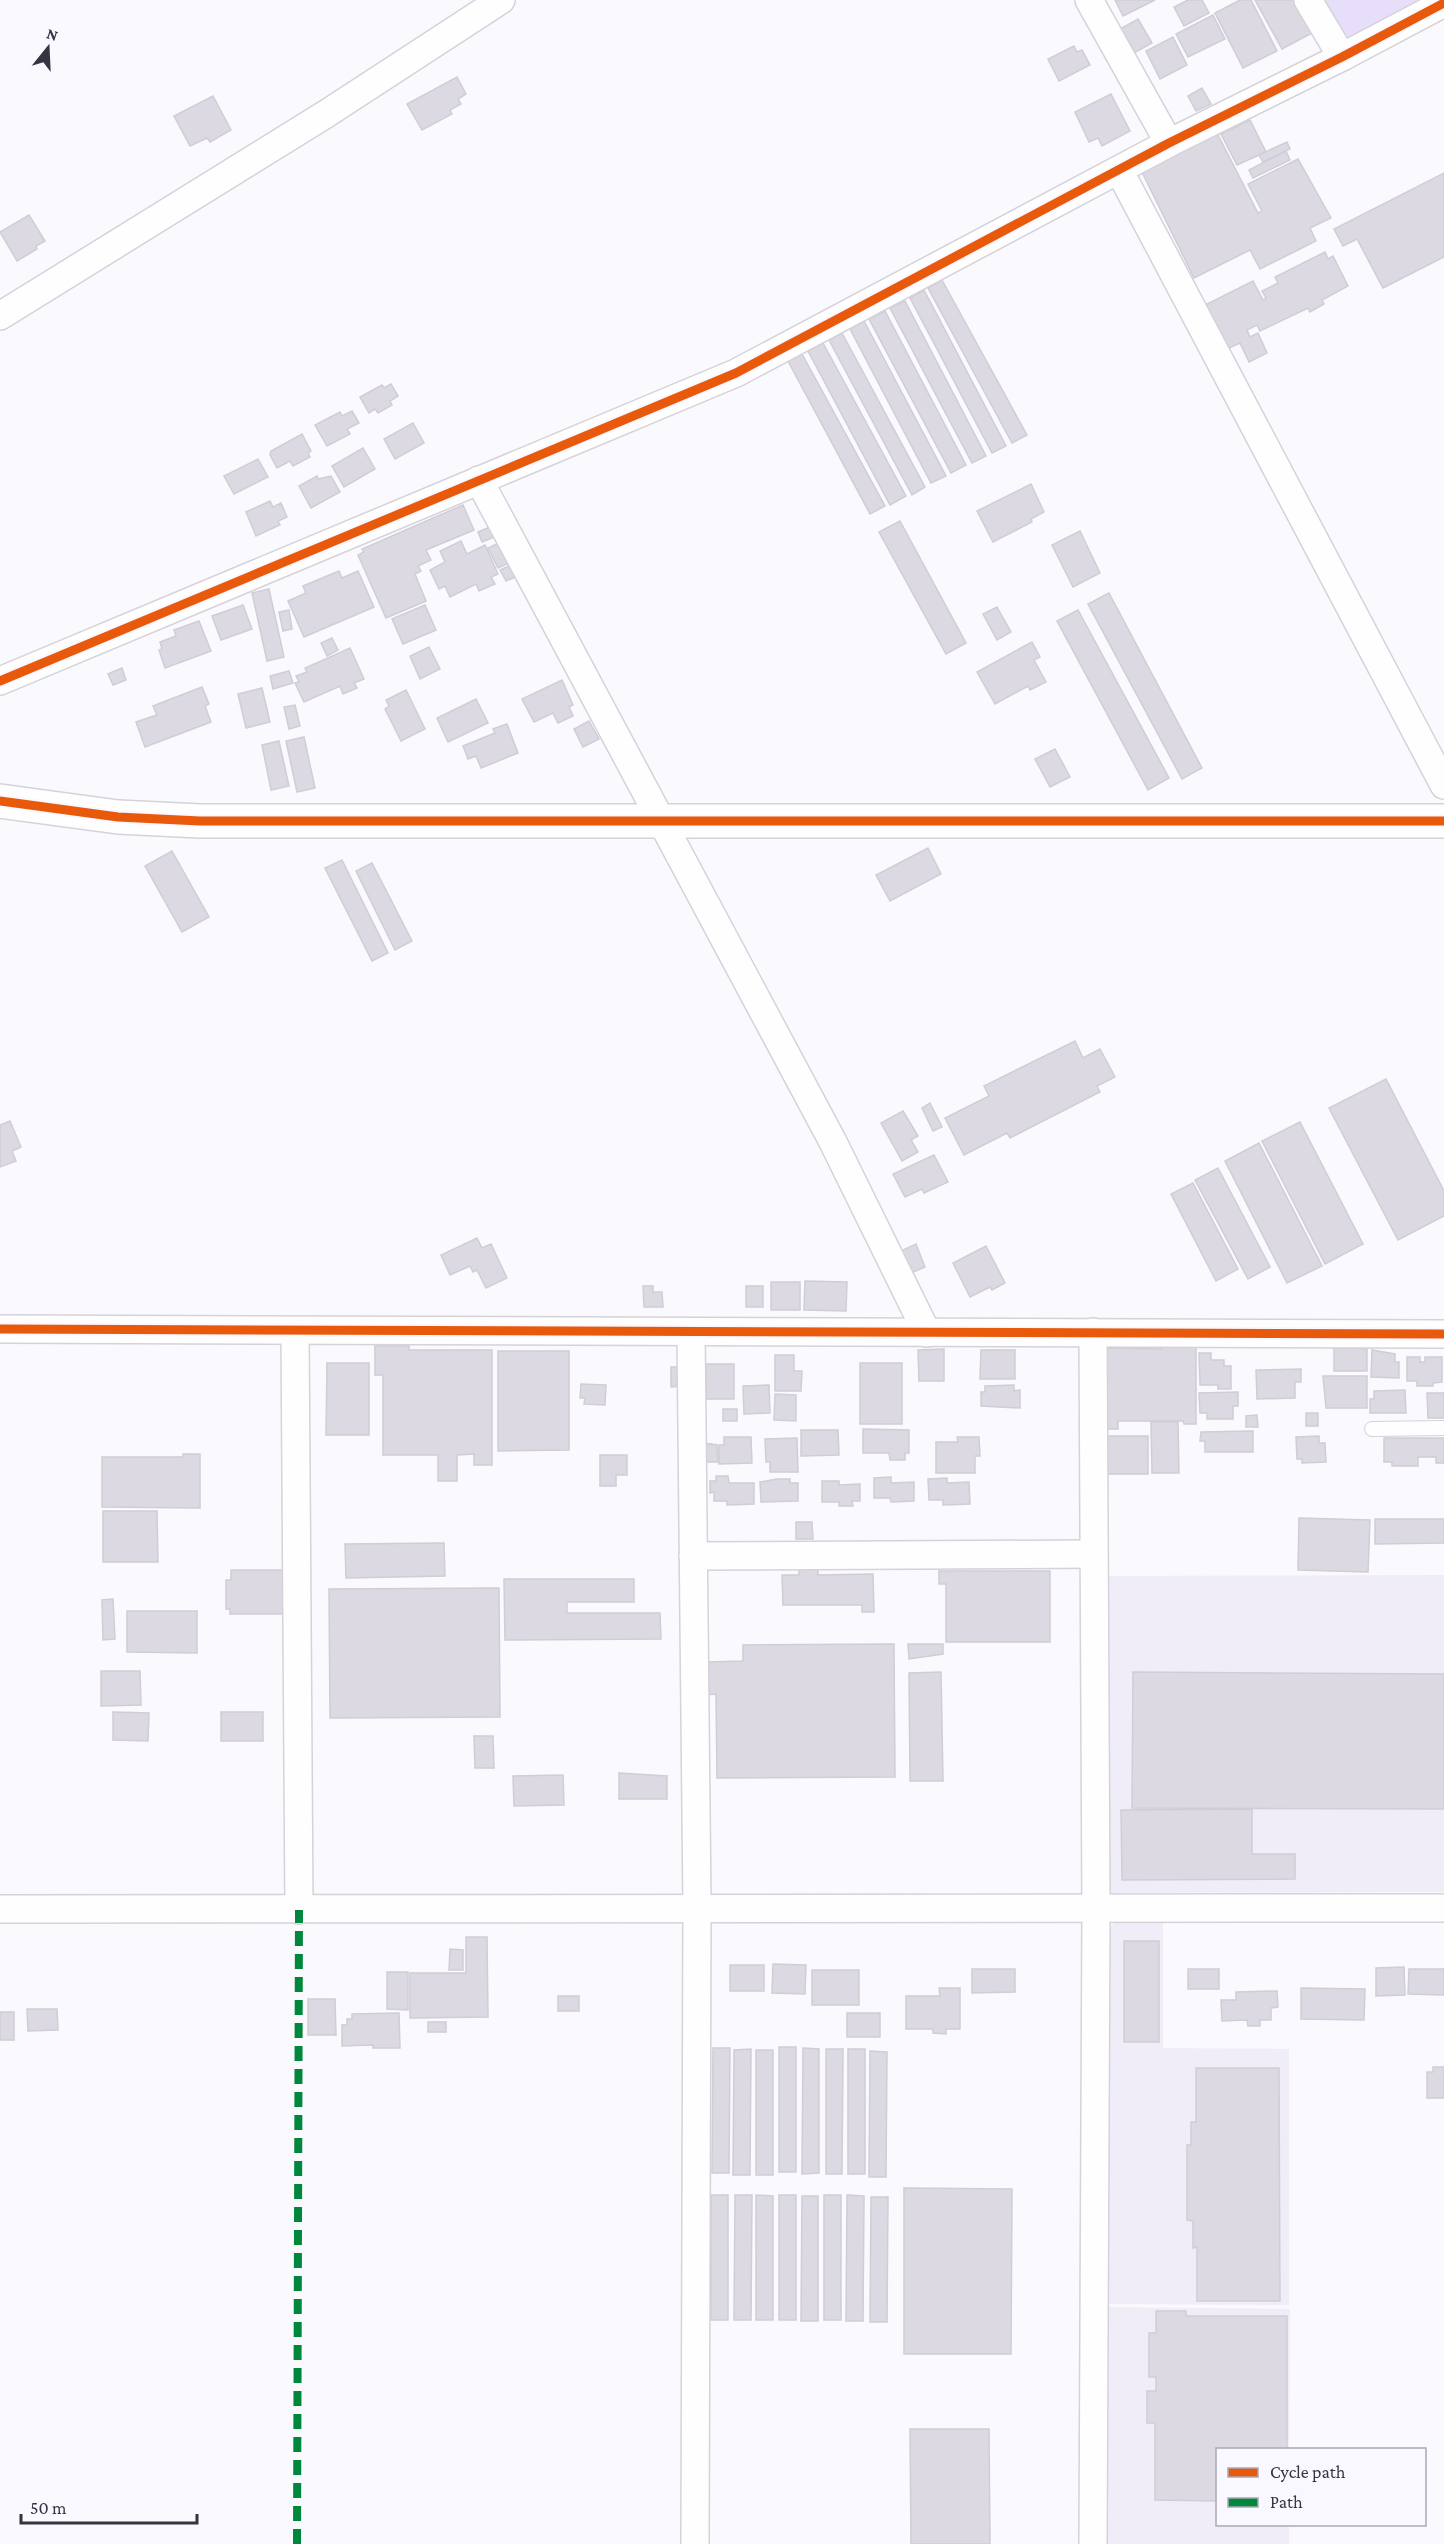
<svg xmlns="http://www.w3.org/2000/svg" width="1444" height="2544" viewBox="0 0 1444 2544" font-family="'Crimson Pro',serif">
<rect width="100%" height="100%" fill="#faf9fd"/>
<g fill="#f0edf8">
<polygon points="1444,1575 1444,1892 1103,1893 1101,1576"/>
<polygon points="1119,1918 1163,1918 1163,2048 1289,2049 1289,2305 1105,2304 1105,1932"/>
<polygon points="1105,2307 1290,2309 1289,2449 1218,2450 1218,2524 1289,2525 1289,2544 1104,2544"/>
</g>
<polygon fill="#e7def9" points="1323,0 1417,0 1392,22 1345,40"/>
<g fill="#dcd9e2" stroke="#cfcdd5" stroke-width="1.5">
<polygon points="1115,0 1155,0 1123,16"/>
<polygon points="1188,0 1202,0 1209,13 1184,26 1174,7"/>
<polygon points="1240,0 1251,0 1277,51 1243,68 1215,13"/>
<polygon points="1255,0 1299,0 1316,31 1282,49"/>
<polygon points="1213,15 1225,39 1188,57 1176,34"/>
<polygon points="1138,19 1152,43 1134,53 1120,29"/>
<polygon points="1173,37 1187,65 1160,79 1146,51"/>
<polygon points="1074,46 1077,52 1082,50 1090,65 1059,81 1048,59"/>
<polygon points="457,77 466,94 458,99 461,104 450,110 452,114 422,130 407,104"/>
<polygon points="1202,88 1211,104 1196,111 1188,96"/>
<polygon points="1111,94 1130,131 1102,146 1098,138 1089,142 1075,112"/>
<polygon points="213,96 231,130 210,142 207,138 190,146 174,116"/>
<polygon points="1250,120 1266,152 1237,165 1221,134"/>
<polygon points="1217,133 1258,213 1262,211 1248,184 1298,159 1331,218 1310,228 1316,241 1260,269 1250,250 1194,278 1141,170"/>
<polygon points="1287,142 1290,149 1263,162 1259,155"/>
<polygon points="1286,151 1290,160 1253,178 1249,170"/>
<polygon points="1444,173 1444,257 1383,288 1357,239 1343,246 1334,229"/>
<polygon points="29,215 45,241 36,246 37,249 17,261 0,232"/>
<polygon points="1325,252 1328,259 1333,256 1348,286 1322,300 1324,304 1310,312 1308,308 1260,331 1257,325 1247,330 1250,337 1258,333 1267,353 1249,362 1240,343 1227,349 1205,305 1253,281 1263,300 1266,298 1262,291 1278,283 1275,277"/>
<polygon points="942,280 1027,435 1012,443 928,288"/>
<polygon points="924,290 1006,446 992,453 910,298"/>
<polygon points="905,301 986,456 972,463 890,308"/>
<polygon points="885,311 966,465 951,473 869,319"/>
<polygon points="864,321 946,476 931,483 850,329"/>
<polygon points="842,333 925,487 912,495 829,340"/>
<polygon points="823,343 906,496 890,505 808,351"/>
<polygon points="802,354 885,506 870,514 788,361"/>
<polygon points="391,384 398,396 390,401 392,405 378,413 375,409 369,413 360,397 382,385 384,388"/>
<polygon points="352,411 359,423 347,429 350,434 327,446 315,425 340,412 342,416"/>
<polygon points="413,423 424,443 395,459 384,439"/>
<polygon points="302,434 311,451 308,453 310,457 293,466 290,461 277,468 270,455 271,451"/>
<polygon points="363,448 375,469 344,487 332,466"/>
<polygon points="258,459 268,477 234,494 224,476"/>
<polygon points="317,476 318,479 331,476 340,492 311,508 299,486"/>
<polygon points="1031,484 1044,512 1031,519 1032,522 993,542 977,511"/>
<polygon points="270,501 273,507 281,503 287,517 278,521 280,525 256,536 246,512"/>
<polygon points="463,505 474,530 426,550 431,560 418,566 421,571 415,574 426,601 386,618 358,555 364,552 362,549"/>
<polygon points="900,521 966,643 946,654 879,532"/>
<polygon points="490,527 494,537 482,542 478,532"/>
<polygon points="1080,531 1100,573 1073,587 1052,545"/>
<polygon points="461,541 467,554 485,545 498,574 491,577 495,584 479,591 476,584 450,597 445,586 439,589 430,570 445,562 440,551"/>
<polygon points="501,542 511,562 498,568 488,548"/>
<polygon points="515,563 520,575 506,581 500,570"/>
<polygon points="339,571 342,578 358,571 374,607 304,637 288,601 306,593 303,586"/>
<polygon points="269,589 284,657 267,661 252,593"/>
<polygon points="1109,593 1202,768 1182,779 1088,604"/>
<polygon points="243,605 252,629 221,640 212,616"/>
<polygon points="425,605 436,630 403,644 392,619"/>
<polygon points="997,607 1011,632 997,640 983,614"/>
<polygon points="289,610 292,629 283,631 279,612"/>
<polygon points="1078,610 1169,778 1148,790 1057,621"/>
<polygon points="199,621 211,651 165,668 159,650 162,649 160,642 176,636 174,630"/>
<polygon points="332,638 338,650 327,656 321,643"/>
<polygon points="1032,642 1040,657 1034,660 1046,682 1030,690 1028,686 995,704 977,672"/>
<polygon points="429,647 440,669 420,679 410,656"/>
<polygon points="350,648 364,679 354,683 357,688 343,694 340,686 304,702 295,683 299,682 296,676 307,672 305,668"/>
<polygon points="122,668 126,680 113,685 108,674"/>
<polygon points="289,671 293,683 273,689 270,676"/>
<polygon points="562,680 573,705 569,707 573,716 558,723 553,713 534,722 522,699"/>
<polygon points="202,687 209,704 205,706 211,722 145,747 136,722 157,715 153,706"/>
<polygon points="262,688 270,722 246,728 238,694"/>
<polygon points="406,690 425,729 401,741 385,709 389,706 386,700"/>
<polygon points="476,699 488,723 448,742 437,718"/>
<polygon points="295,705 300,726 289,729 284,707"/>
<polygon points="589,721 599,739 583,747 574,729"/>
<polygon points="507,724 518,753 481,768 476,756 468,759 463,746 495,733 493,729"/>
<polygon points="304,737 315,788 297,792 286,741"/>
<polygon points="279,741 289,786 271,790 262,745"/>
<polygon points="1055,749 1070,777 1050,787 1035,759"/>
<polygon points="928,848 941,874 890,901 876,875"/>
<polygon points="172,851 209,917 182,932 145,866"/>
<polygon points="342,860 388,953 372,961 325,868"/>
<polygon points="372,863 412,941 395,950 356,871"/>
<polygon points="1075,1041 1083,1058 1100,1049 1115,1077 1097,1086 1100,1092 1010,1138 1007,1133 964,1155 945,1118 989,1096 984,1086"/>
<polygon points="1386,1079 1444,1191 1444,1216 1398,1240 1329,1108"/>
<polygon points="930,1103 942,1127 933,1131 922,1108"/>
<polygon points="903,1111 918,1136 911,1140 918,1152 902,1161 881,1123"/>
<polygon points="10,1121 21,1147 12,1151 16,1161 0,1167 0,1125"/>
<polygon points="1300,1122 1363,1244 1325,1264 1262,1141"/>
<polygon points="1259,1143 1322,1266 1287,1283 1225,1161"/>
<polygon points="934,1155 948,1182 924,1193 922,1189 905,1197 893,1174"/>
<polygon points="1218,1168 1270,1267 1248,1279 1195,1180"/>
<polygon points="1193,1183 1238,1269 1216,1281 1171,1194"/>
<polygon points="477,1238 482,1248 491,1244 507,1278 486,1288 477,1270 473,1272 470,1266 450,1275 441,1255"/>
<polygon points="916,1244 925,1267 911,1273 901,1251"/>
<polygon points="986,1246 1005,1283 992,1290 990,1287 970,1297 953,1263"/>
<polygon points="805,1281 847,1282 846,1311 804,1310"/>
<rect x="771" y="1282" width="29" height="28"/>
<polygon points="643,1286 653,1286 653,1292 662,1292 663,1307 644,1307"/>
<rect x="746" y="1286" width="17" height="21"/>
<polygon points="1334,1345 1362,1345 1362,1349 1367,1349 1367,1371 1334,1371"/>
<polygon points="375,1346 409,1346 409,1350 492,1350 492,1465 474,1465 474,1454 457,1455 457,1481 438,1481 438,1455 383,1455 383,1375 375,1375"/>
<polygon points="1161,1346 1196,1346 1196,1424 1184,1424 1183,1421 1118,1421 1118,1429 1101,1429 1106,1348 1161,1349"/>
<polygon points="944,1349 944,1381 919,1381 918,1350"/>
<polygon points="981,1350 1015,1350 1015,1379 980,1379"/>
<polygon points="1372,1350 1395,1354 1395,1362 1399,1362 1399,1378 1371,1377"/>
<polygon points="498,1351 569,1351 569,1450 498,1451"/>
<polygon points="1199,1353 1211,1353 1211,1360 1224,1360 1224,1366 1231,1366 1231,1389 1218,1389 1218,1385 1200,1385"/>
<polygon points="775,1355 794,1355 794,1371 802,1371 801,1391 775,1391"/>
<polygon points="1407,1357 1420,1357 1420,1362 1425,1362 1425,1357 1442,1357 1442,1382 1433,1383 1433,1386 1417,1386 1417,1381 1407,1381"/>
<polygon points="327,1363 369,1363 369,1435 326,1435"/>
<rect x="860" y="1363" width="42" height="61"/>
<rect x="706" y="1364" width="28" height="35"/>
<polygon points="671,1367 681,1367 681,1386 671,1387"/>
<polygon points="1301,1369 1301,1382 1295,1382 1295,1398 1257,1399 1256,1370"/>
<polygon points="1323,1376 1367,1376 1367,1408 1326,1408"/>
<polygon points="581,1384 606,1385 605,1405 584,1404 585,1398 580,1398"/>
<polygon points="769,1385 770,1413 744,1414 743,1386"/>
<polygon points="1014,1385 1014,1391 1020,1390 1020,1408 981,1406 981,1392 985,1392 985,1386"/>
<polygon points="1405,1390 1406,1413 1370,1413 1370,1399 1374,1399 1374,1391"/>
<polygon points="1238,1392 1238,1406 1233,1406 1233,1419 1207,1419 1207,1413 1200,1413 1199,1393"/>
<polygon points="1427,1393 1444,1393 1444,1418 1428,1418"/>
<polygon points="775,1394 796,1395 796,1421 774,1420"/>
<rect x="723" y="1409" width="14" height="12"/>
<rect x="1306" y="1413" width="12" height="13"/>
<polygon points="1257,1415 1258,1427 1246,1427 1246,1416"/>
<polygon points="1151,1422 1178,1422 1179,1473 1152,1473"/>
<polygon points="863,1429 909,1430 909,1453 905,1453 905,1460 890,1460 889,1453 863,1453"/>
<polygon points="801,1430 838,1430 839,1455 801,1456"/>
<polygon points="1253,1431 1253,1452 1205,1452 1205,1441 1200,1441 1201,1432"/>
<polygon points="1101,1436 1148,1436 1148,1474 1102,1474"/>
<polygon points="1319,1436 1319,1443 1325,1443 1326,1462 1302,1463 1302,1459 1297,1459 1296,1437"/>
<polygon points="724,1437 751,1437 752,1463 719,1464 719,1445 724,1445"/>
<polygon points="957,1437 979,1437 980,1456 975,1456 975,1473 936,1473 936,1442 958,1442"/>
<polygon points="797,1438 798,1472 770,1472 770,1462 766,1462 765,1439"/>
<polygon points="1384,1438 1444,1438 1444,1463 1436,1463 1436,1457 1418,1457 1418,1466 1392,1466 1392,1462 1384,1462"/>
<polygon points="704,1443 717,1445 718,1462 704,1462"/>
<polygon points="183,1454 200,1454 200,1508 102,1507 102,1457 183,1457"/>
<polygon points="600,1455 627,1455 627,1475 616,1475 616,1486 600,1486"/>
<polygon points="716,1476 728,1476 729,1483 754,1483 754,1504 727,1505 727,1501 714,1501 714,1492 710,1493 710,1481 716,1481"/>
<polygon points="891,1477 891,1483 914,1482 914,1501 891,1502 890,1498 874,1498 874,1478"/>
<polygon points="947,1478 947,1483 969,1482 970,1504 943,1505 943,1500 929,1500 928,1479"/>
<polygon points="777,1479 790,1479 790,1483 798,1483 798,1501 761,1502 760,1482"/>
<polygon points="822,1481 839,1481 839,1485 860,1484 860,1501 852,1501 853,1506 839,1506 839,1502 822,1502"/>
<polygon points="103,1511 157,1511 158,1562 103,1562"/>
<polygon points="1299,1518 1370,1520 1368,1572 1298,1570"/>
<polygon points="1375,1519 1444,1519 1444,1543 1375,1544"/>
<polygon points="796,1522 812,1522 813,1539 796,1539"/>
<polygon points="444,1543 445,1576 346,1578 345,1544"/>
<polygon points="818,1568 818,1575 873,1574 874,1612 862,1612 862,1605 783,1605 782,1575 799,1575 799,1569"/>
<polygon points="231,1570 285,1570 285,1614 230,1614 230,1609 226,1609 226,1580 231,1580"/>
<polygon points="939,1571 1050,1571 1050,1642 946,1642 946,1584 939,1584"/>
<polygon points="504,1579 634,1579 634,1602 567,1602 567,1613 660,1613 661,1639 505,1640"/>
<polygon points="499,1588 500,1717 330,1718 329,1589"/>
<polygon points="113,1599 115,1639 103,1640 102,1600"/>
<polygon points="127,1611 197,1611 197,1653 127,1652"/>
<polygon points="894,1644 895,1777 717,1778 716,1694 707,1695 706,1662 743,1661 743,1645"/>
<polygon points="908,1644 943,1644 943,1654 909,1659"/>
<polygon points="101,1671 140,1671 141,1705 101,1706"/>
<polygon points="941,1672 943,1781 910,1781 909,1673"/>
<polygon points="1133,1672 1444,1674 1444,1809 1132,1808"/>
<polygon points="113,1712 149,1713 148,1741 113,1740"/>
<rect x="221" y="1712" width="42" height="29"/>
<polygon points="474,1736 493,1736 494,1768 475,1768"/>
<polygon points="619,1773 667,1776 667,1799 619,1799"/>
<polygon points="563,1775 564,1805 514,1806 513,1776"/>
<polygon points="1252,1809 1252,1854 1295,1854 1295,1879 1122,1880 1121,1810"/>
<polygon points="466,1937 487,1937 488,2017 410,2018 410,1973 466,1973"/>
<rect x="1124" y="1941" width="35" height="101"/>
<polygon points="450,1949 463,1950 463,1970 449,1970"/>
<polygon points="773,1964 806,1965 805,1994 772,1993"/>
<rect x="730" y="1965" width="34" height="26"/>
<polygon points="1404,1967 1405,1995 1376,1996 1376,1968"/>
<polygon points="972,1969 1015,1969 1015,1992 972,1993"/>
<rect x="1188" y="1969" width="31" height="20"/>
<polygon points="1409,1969 1444,1969 1444,1995 1408,1994"/>
<rect x="812" y="1970" width="47" height="35"/>
<polygon points="387,1972 408,1972 408,2010 387,2009"/>
<polygon points="939,1988 960,1988 960,2029 946,2029 946,2034 933,2033 933,2029 906,2029 906,1996 940,1996"/>
<polygon points="1301,1988 1365,1989 1364,2020 1301,2019"/>
<polygon points="1277,1991 1278,2007 1271,2008 1271,2020 1260,2020 1260,2026 1248,2026 1247,2020 1222,2021 1221,2000 1236,2000 1236,1992"/>
<rect x="558" y="1996" width="21" height="15"/>
<polygon points="308,1999 335,1999 336,2035 308,2035"/>
<polygon points="27,2009 57,2009 58,2030 28,2031"/>
<rect x="0" y="2012" width="14" height="28"/>
<polygon points="399,2013 400,2048 373,2048 373,2045 342,2046 342,2025 347,2025 347,2019 352,2019 352,2014"/>
<rect x="847" y="2013" width="33" height="24"/>
<rect x="428" y="2022" width="18" height="10"/>
<rect x="779" y="2047" width="17" height="125"/>
<polygon points="713,2048 730,2048 729,2173 712,2173"/>
<polygon points="803,2048 819,2049 819,2173 802,2174"/>
<polygon points="751,2049 750,2175 733,2175 734,2050"/>
<polygon points="826,2049 843,2049 842,2174 826,2174"/>
<rect x="848" y="2049" width="17" height="125"/>
<rect x="756" y="2050" width="17" height="125"/>
<polygon points="870,2051 887,2052 886,2177 869,2177"/>
<polygon points="1433,2067 1444,2067 1444,2098 1427,2098 1427,2072 1433,2072"/>
<polygon points="1196,2068 1279,2068 1280,2301 1197,2301 1197,2247 1193,2248 1193,2221 1187,2220 1187,2145 1191,2145 1191,2122 1196,2122"/>
<polygon points="904,2188 1012,2189 1011,2354 904,2354"/>
<rect x="711" y="2195" width="17" height="125"/>
<polygon points="735,2195 752,2195 751,2320 734,2320"/>
<polygon points="756,2195 773,2196 773,2320 756,2320"/>
<rect x="779" y="2195" width="17" height="125"/>
<rect x="824" y="2195" width="17" height="125"/>
<polygon points="847,2195 864,2196 863,2321 846,2321"/>
<polygon points="802,2196 818,2196 818,2321 801,2321"/>
<polygon points="871,2197 888,2197 887,2322 870,2322"/>
<polygon points="1156,2311 1186,2311 1186,2316 1287,2316 1287,2450 1218,2450 1218,2501 1155,2500 1155,2423 1147,2423 1147,2391 1156,2391 1156,2377 1149,2377 1149,2333 1156,2333"/>
<polygon points="910,2429 989,2429 990,2544 911,2544"/>
</g>
<g fill="none" stroke-linecap="round" stroke-linejoin="round">
<g stroke="#d5d2da" stroke-width="16">
<polyline id="service" points="1372,1429 1444,1428"/>
</g>
<g stroke="#d5d2da" stroke-width="30">
<g id="minor">
<polyline points="1089,0 1169,143"/>
<polyline points="1308,0 1342,57"/>
<polyline points="1119,170 1444,785"/>
<polyline points="0,316 326,114 501,0"/>
<polyline points="479,480 833,1142 927,1333"/>
<polyline points="0,681 736,373 1169,143 1342,57 1444,3"/>
<polyline points="0,1329 1444,1334"/>
<polyline points="295,1331 299,1910"/>
<polyline points="691,1332 697,1907 695,2544"/>
<polyline points="1093,1332 1096,1909 1093,2544"/>
<polyline points="693,1556 1093,1554"/>
<polyline points="0,1909 1444,1908"/>
</g>
</g>
<g stroke="#d5d2da" stroke-width="36">
<polyline id="tertiary" points="0,801 118,817 200,821 1444,821"/>
</g>
<use href="#service" stroke="#fefeff" stroke-width="14"/>
<use href="#minor" stroke="#fefeff" stroke-width="27"/>
<use href="#tertiary" stroke="#fefeff" stroke-width="33"/>
<polyline stroke="#00873e" stroke-width="8" stroke-dasharray="15 8" stroke-linecap="butt" points="297,2544 299,1910"/>
<g stroke="#f9f7ff" stroke-width="13">
<g id="cycleway">
<polyline points="0,681 736,373 1169,143 1342,57 1444,3"/>
<polyline points="0,801 118,817 200,821 1444,821"/>
<polyline points="0,1329 1444,1334"/>
</g>
</g>
<use href="#cycleway" stroke="#e8590c" stroke-width="9"/>
</g>
<rect x="1216" y="2448" width="210" height="78" fill="#f9f7ff" stroke="#aba9b3" stroke-width="1.5"/>
<rect x="1228" y="2468" width="30" height="9" fill="#e8590c" stroke="#aba9b3" stroke-width="1.5"/>
<text x="1270" y="2478" font-size="18" fill="#373340">Cycle path</text>
<rect x="1228" y="2498" width="30" height="9" fill="#00873e" stroke="#aba9b3" stroke-width="1.5"/>
<text x="1270" y="2508" font-size="18" fill="#373340">Path</text>
<g transform="translate(48 48) rotate(18)" stroke="#f9f7ff" stroke-width="4.5" paint-order="stroke">
<path d="M0-4.5L10 22L0 15L-10 22Z" fill="#373340"/>
<text y="-9" font-size="16" font-weight="bold" text-anchor="middle" fill="#373340">N</text>
</g>
<path d="M21 2514v9h176v-9" fill="none" stroke="#373340" stroke-width="3"/>
<text x="30" y="2514" font-size="18" fill="#373340" stroke="#f9f7ff" stroke-width="4.5" paint-order="stroke">50 m</text>
</svg>
